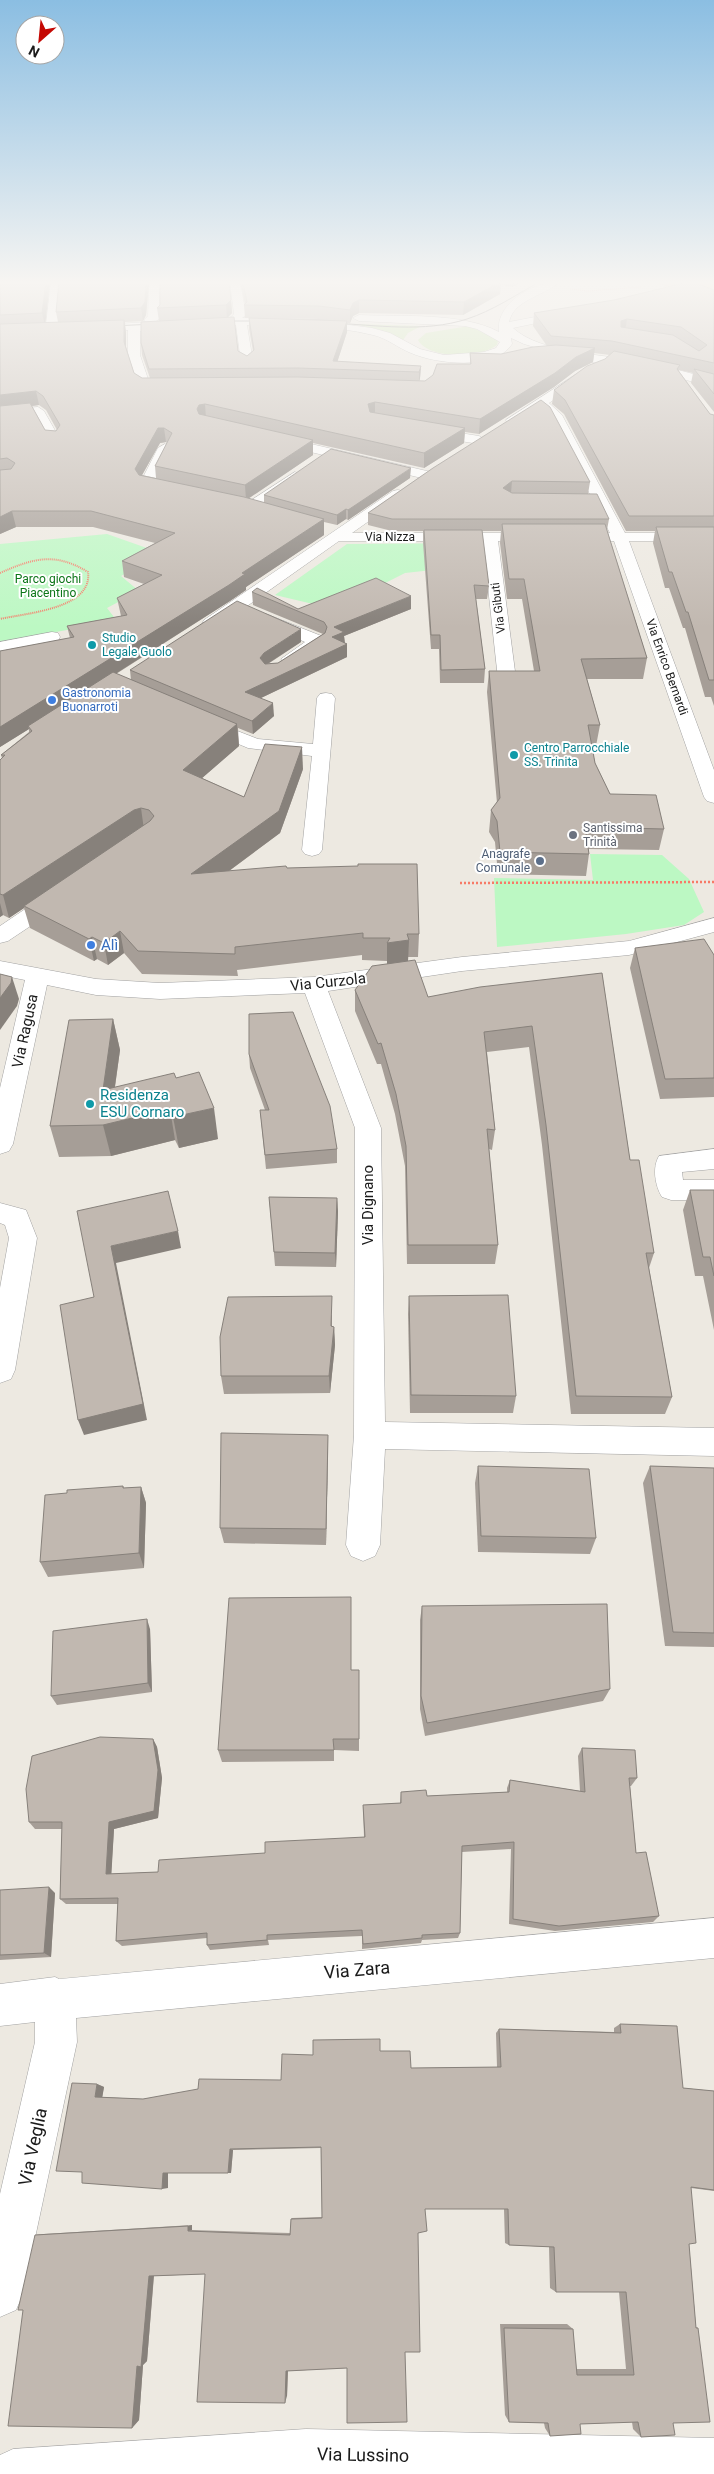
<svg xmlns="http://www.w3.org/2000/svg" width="714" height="2474" viewBox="0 0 714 2474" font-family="Roboto,sans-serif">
<rect width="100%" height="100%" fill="#ede9e1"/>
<g fill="#c4e7a6">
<polygon points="353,324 421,326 408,333 403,340 378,329"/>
<path d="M469 326 495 338 498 341 497 345C481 358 429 360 418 340L426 333Z"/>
</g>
<g fill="#bcf8c3">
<polygon points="107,534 161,553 121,576 139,591 107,608 117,621 0,642 0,544"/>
<polygon points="490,543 488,564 405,573 334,609 275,595 347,544"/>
<polygon points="590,854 662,855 689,879 704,912 684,925 626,934 497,947 494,878 593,880"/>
</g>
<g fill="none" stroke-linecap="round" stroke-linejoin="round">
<g stroke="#a2a2a2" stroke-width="1">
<g id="minor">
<polygon points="51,282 61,282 58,325 52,328 46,325"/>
<path d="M149 282H159L160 318 155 322 230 318 234 314 230 282H240L246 315 242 318 304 319 372 328 390 333 420 349 444 355 484 352 496 348 500 342 477 329 465 326 359 321 353 318 359 315C401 317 462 312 499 332 495 303 534 282 559 282 545 296 514 299 509 322L571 310 575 311V315L513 328C541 354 609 355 646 362 669 367 691 374 714 379V387L646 370 556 357 552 355 551 352 524 344 511 338 512 344C495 371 436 364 411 353 398 348 387 338 373 335 332 325 289 325 247 325L253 362 247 366 241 362 236 325 140 331V355L149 382 172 381 178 385C172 391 144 392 138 386L128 355V330L88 332 82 329 88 326 146 322 144 320 148 316Z"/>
<polygon points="583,370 589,374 587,377 549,403 562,415 625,533 714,533 714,541 629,541 714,770 714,803 707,801 704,797 614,541 603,541 596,537 598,534 610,533 550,417 544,410 539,409 517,423 507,423 506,420"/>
<polygon points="38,407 44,411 61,441 59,444 49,444 34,415 0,419 0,411"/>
<polygon points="428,428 479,436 486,440 479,444 423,435 421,432"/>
<polygon points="277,436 431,472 433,475 426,479 272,443 270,440 272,437"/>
<polygon points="165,444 172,448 154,483 178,488 180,491 178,494 173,495 141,488 139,485 158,448"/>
<polygon points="295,472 302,476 300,479 253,510 243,510 241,507"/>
<polygon points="398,490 403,491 405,494 403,497 352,533 538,533 545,537 538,541 498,541 516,679 513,683 501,683 498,679 483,541 339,541 216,628 204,628 202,624 204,620 393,491"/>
<polygon points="266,614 324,637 326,641 296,663 284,663 281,659 305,642 260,622 258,619 260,616"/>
<polygon points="52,632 58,633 60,637 58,641 0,652 0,642"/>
<polygon points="326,693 332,694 335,698 322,850 319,854 312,856 305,854 302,850 312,756 248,748 198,727 195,723 198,719 204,718 258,739 313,744 317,698 320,694"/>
<polygon points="57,891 65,893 68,898 65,903 8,941 0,943 0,926 49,893"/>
<polygon points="714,918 714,932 629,955 462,971 328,991 381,1128 385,1422 714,1428 714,1456 385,1449 380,1545 375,1556 363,1561 351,1556 346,1545 354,1435 355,1128 305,993 160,999 96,995 47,985 13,1144 9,1151 0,1154 0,1088 25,980 0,975 0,961 96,979 160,983 314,977 462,957 629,941"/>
<path d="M714 1149V1169L682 1172 683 1180H714V1200H671L662 1197C655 1186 652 1167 659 1156Z"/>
<polygon points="0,1203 26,1210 37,1238 15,1370 11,1379 0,1383 0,1288 9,1238 5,1225 0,1223"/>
<polygon points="714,1918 714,1958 76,2018 77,2042 23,2294 16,2310 0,2317 0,2194 35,2042 35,2022 0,2026 0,1984 55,1977 59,1979"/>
<polygon points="306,2429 714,2438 714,2474 0,2474 0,2455 13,2449"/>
</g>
</g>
<g stroke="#906502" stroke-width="1">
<polygon id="major" points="655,282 686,285 714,283 714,289 686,291"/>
</g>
<polyline stroke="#f77a67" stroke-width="1" stroke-dasharray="1 1" stroke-linecap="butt" points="570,289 588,291 641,287"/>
<path stroke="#f77a67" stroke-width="2" stroke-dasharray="1 1" stroke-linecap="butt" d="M0 573C34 558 55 552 88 572 93 609 26 613 0 619"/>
<polyline stroke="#f77a67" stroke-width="2.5" stroke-dasharray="2 2" stroke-linecap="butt" points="460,883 714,882"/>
<use href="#minor" fill="#fff" fill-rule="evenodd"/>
<use href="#major" fill="#fad398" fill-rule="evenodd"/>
<g stroke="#696969" stroke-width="1">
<polyline points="264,319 337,320"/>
<polyline points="220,321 262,321"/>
<path d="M332 323C376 325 424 333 467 319 492 311 516 295 539 282"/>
<polyline points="112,326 155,324"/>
</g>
</g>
<g fill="#a69e97" fill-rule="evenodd">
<path d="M0 282H50L45 322H58L56 312 59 282H149L146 315 143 321 125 322 126 333V347L134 373 142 378H150L142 355 141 343 159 321 157 308 231 300 232 313 228 317 238 351 247 356 253 351 249 329V318H245L244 305 245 304 240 282H522L512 287 501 285 500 294 463 315 359 313 353 316 350 323H347V332L337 362 421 366 420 378 419 381H425L470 364V353L501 354 547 346 533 326 534 313 714 290V412L691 383 693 373 679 370V371L710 414 714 415V706L711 697H705L685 628H683L669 588H665L653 543 655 531H626L564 414 552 404 554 390 605 359 610 355 594 353 593 362 575 371 554 387 479 434 465 432 464 443 424 468 313 443V455L248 499 264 503V495L410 478 348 520 346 519 337 525 324 522V535L246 587V590L230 601 116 674 131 680 130 670 301 642 268 664 278 663 323 634 253 605 252 592 298 609H411L344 636 345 643 347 644V657L261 698 274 716 253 734 238 728 239 746 202 778 244 797 303 769 280 833 229 871 287 868 419 934 418 957H408V961L428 997 602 973 630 1160 654 1253 649 1268 672 1397 665 1414H571L542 1145 529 1047 487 1052 495 1130 492 1150 489 1149 498 1245 495 1264H407L405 1166 395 1114 381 1064H377L355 1011V990L387 964V961L362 960V955L237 970 238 976 142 974 124 953 108 965 97 959 94 961 30 928 24 908 9 918 3 915 0 917V760L2 758 1 755 29 732V729L0 747V651L70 638 67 626 121 616 117 598 144 584 124 577 122 561 155 543 93 527H16L0 534ZM264 318 319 319 329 320ZM39 405 46 410 57 430 56 431 45 430 32 406ZM166 442 167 443 155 466 156 478 142 475 160 443Z"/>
<polygon points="433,468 590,482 588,494 609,519 607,530 647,658 643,679 587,679 600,725 596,746 592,746 595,763 610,794 664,829 659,850 589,849 589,854 586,876 498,874 495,842 489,832 491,810 497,803 487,692 489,671 534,671 522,599 507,599 500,543 501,531 482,531 489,586 487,599 476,599 485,669 484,683 440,683 439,649 431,649 423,543 423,531 392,531 368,525 368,513"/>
<polygon points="635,948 714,955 714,1097 660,1099 630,968"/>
<polygon points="113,1019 120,1050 115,1087 176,1078 218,1139 179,1148 175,1140 111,1156 59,1157 50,1126"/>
<polygon points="249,1054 337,1149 337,1163 266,1169 260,1110 265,1110 250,1068"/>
<polygon points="690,1190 714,1190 714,1330 703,1276 695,1276 683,1210"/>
<polygon points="269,1197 337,1198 338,1212 336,1267 275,1266"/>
<polygon points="409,1296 516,1396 513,1413 410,1413 408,1314"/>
<polygon points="332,1315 332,1326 334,1327 335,1345 330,1393 224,1394 221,1376"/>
<polygon points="328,1435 328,1452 326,1545 224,1543 220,1528"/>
<polygon points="478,1466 596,1538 590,1554 478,1552 475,1483"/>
<polygon points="650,1466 714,1468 714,1647 665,1646 643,1483"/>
<polygon points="123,1486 124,1488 141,1487 146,1503 144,1568 48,1577 40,1562 67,1493"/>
<polygon points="422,1606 610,1689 603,1701 425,1736 420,1709 420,1620"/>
<polygon points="150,1629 152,1692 57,1705 51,1696"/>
<polygon points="351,1670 359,1670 359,1751 334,1750 334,1761 222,1762 218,1750"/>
<polygon points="153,1739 157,1747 162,1778 158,1818 114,1829 111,1874 158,1872 364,1837 363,1805 400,1803 401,1792 427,1796 507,1792 507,1788 510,1780 580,1791 578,1756 582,1748 637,1778 631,1786 630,1786 636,1853 659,1916 653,1922 555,1931 509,1924 511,1849 462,1852 460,1933 458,1938 422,1940 421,1943 362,1949 362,1936 268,1940 269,1945 210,1950 207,1945 207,1938 122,1946 116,1941 118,1904 66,1904 60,1899 62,1829 35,1829 29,1822"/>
<polygon points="0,1890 55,1893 51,1957 0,1960"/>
<polygon points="620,2024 683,2088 714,2091 714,2191 691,2188 689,2244 696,2327 698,2328 673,2423 641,2437 633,2429 632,2422 580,2424 550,2436 545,2428 544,2423 509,2422 505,2415 500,2324 567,2324 573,2329 576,2369 626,2369 619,2292 556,2292 550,2288 549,2247 509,2245 505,2243 504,2209 425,2209 418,2233 405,2352 347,2368 288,2371 287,2396 205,2274 154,2276 147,2361 143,2365 139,2420 132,2428 35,2235 44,2234 192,2225 192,2230 290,2233 291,2219 292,2218 322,2217 321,2148 233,2150 231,2173 168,2173 168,2188 82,2183 97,2084 104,2087 102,2097 143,2099 281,2080 313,2055 380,2051 411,2068 497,2067 496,2033 499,2029 614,2032 614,2028"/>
</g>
<g fill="#87817b">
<polygon points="46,282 50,282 45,326 42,313"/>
<polygon points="146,282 149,282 146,315 143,321 141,308"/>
<polygon points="500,282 501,282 500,294 463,315 464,302"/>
<polygon points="513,282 522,282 512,287"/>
<polygon points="231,300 232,313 227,318 226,305"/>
<polygon points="359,300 359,313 353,316 350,323 350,310 353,303"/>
<polygon points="627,319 625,332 620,334 621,321"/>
<polygon points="124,320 126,333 126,356 124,342"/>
<polygon points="347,321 347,332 335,369 333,361"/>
<polygon points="595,348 593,362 575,371 554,387 479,434 480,419 576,357"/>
<polygon points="421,366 420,378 419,383 419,372"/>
<polygon points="36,391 39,405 0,410 0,395"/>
<polygon points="375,402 375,416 368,418 368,404"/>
<polygon points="205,404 206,418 201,419 197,409 199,405"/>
<polygon points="158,428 164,428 166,442 160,443 137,484 135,469"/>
<polygon points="465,428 464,443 424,468 424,453"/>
<polygon points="313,440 313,455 246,500 245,485"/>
<polygon points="411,468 410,478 348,520 348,510"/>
<polygon points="512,481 511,493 503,488"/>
<polygon points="346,509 346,519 337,525 337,515"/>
<polygon points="12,511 16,527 0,534 0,517"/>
<polygon points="324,519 324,535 246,587 246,590 230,601 30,728 28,726 29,729 0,747 0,727 242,573"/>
<polygon points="411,596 411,609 344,636 345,645 332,637 334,627"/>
<polygon points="301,629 301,642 264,666 260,658 264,653"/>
<polygon points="347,644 347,657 246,705 245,692"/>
<polygon points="273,703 274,716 253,734 252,721"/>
<polygon points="237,724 239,746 186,792 183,770"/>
<polygon points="302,747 303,769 280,833 194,897 191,874"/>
<polygon points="141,808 144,830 24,906 24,908 9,918 3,895 134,810"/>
<polygon points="0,903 3,915 0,917"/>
<polygon points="120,931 124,953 108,965 104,943"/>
<polygon points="92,937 97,959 94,961 89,939"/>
<polygon points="409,940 408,962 387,965 387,943"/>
<polygon points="12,977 19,999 17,1006 0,1030 0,998"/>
<polygon points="113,1019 120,1050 110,1121 103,1090"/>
<polygon points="214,1108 218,1139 179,1148 173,1117"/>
<polygon points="170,1109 175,1140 111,1156 103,1125"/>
<polygon points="337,1198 338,1212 336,1267 335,1253"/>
<polygon points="178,1231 181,1248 116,1263 147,1420 84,1435 78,1420 111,1246"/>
<polygon points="334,1327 335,1345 330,1393 329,1376"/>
<polygon points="328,1435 328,1452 326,1545 326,1529"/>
<polygon points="141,1487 146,1503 144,1568 139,1553"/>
<polygon points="147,1619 150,1629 152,1692 148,1683"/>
<polygon points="153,1739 157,1747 162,1778 158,1818 114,1829 111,1881 106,1874 109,1822"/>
<polygon points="49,1887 55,1893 51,1957 44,1953"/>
<polygon points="97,2084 104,2087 102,2099 95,2097"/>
<polygon points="230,2149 233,2150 231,2173 228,2173"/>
<polygon points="163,2173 168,2173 168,2188 162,2189"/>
<polygon points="192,2225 192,2230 188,2231 188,2226"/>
<polygon points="154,2273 147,2361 143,2365 139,2420 132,2428 137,2366 149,2276"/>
<polygon points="288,2366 287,2396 285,2403 286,2371"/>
</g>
<g fill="#c1b8b0" stroke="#87817b" fill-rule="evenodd">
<polygon points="0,282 46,282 42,313 0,315"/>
<polygon points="59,282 146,282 145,302 141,308 56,312"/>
<polygon points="160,282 229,282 231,300 226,305 157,308 160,305"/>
<polygon points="243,282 500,282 464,302 359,300 353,303 350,310 319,306 244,305 247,302"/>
<path d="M688 282H693L714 290V363L612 341 551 336 534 313 614 300ZM627 319 681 327 707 345 699 351 673 335 621 327V321Z"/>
<polygon points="234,317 238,351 247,356 254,350 249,318 347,321 333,361 421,366 419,372 298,368 149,369 141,343 141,322"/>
<polygon points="124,320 124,342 134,373 142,378 298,377 425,381 433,375 437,364 471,364 470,353 501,354 533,347 556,345 595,348 576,357 555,373 480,419 375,402 368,404 370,412 465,428 424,453 205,404 199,405 197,409 199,414 313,440 245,485 155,466 172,433 164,428 158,428 135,469 139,475 244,497 324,519 242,573 245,574 229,585 0,727 0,651 74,637 67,626 127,615 117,598 162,575 122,561 175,533 91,511 12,511 0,517 0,470 11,469 15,463 7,458 0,459 0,406 30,403 45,430 56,431 60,425 43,396 36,391 0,395 0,324"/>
<polygon points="614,351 680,365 677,369 710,414 714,415 714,516 629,516 565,400 554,390 587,366 605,359"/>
<polygon points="694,369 714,374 714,394"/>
<polygon points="541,400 550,407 590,482 512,481 503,488 512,493 597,494 609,519 392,519 368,513 433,468"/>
<polygon points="331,449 411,468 348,510 346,509 337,515 264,495"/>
<polygon points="502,524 605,524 647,658 581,659 600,725 588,725 595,763 610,794 656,795 664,829 585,827 589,854 500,852 497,821 491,810 500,798 489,671 540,671 524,579 509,579"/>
<polygon points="656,527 714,527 714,680 709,680 688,612 686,612 672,572 669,572"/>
<polygon points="424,530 482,530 489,586 474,585 485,669 441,670 440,635 431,635"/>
<polygon points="376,578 411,596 334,627 344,632 332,637 347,644 245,692 273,703 252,721 130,670 237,601 301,629 264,653 260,658 265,664 278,663 325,633 327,627 324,622 252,592 257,588 298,609"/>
<polygon points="113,672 237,724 183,770 244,797 265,744 302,747 279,811 191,874 286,866 287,868 358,866 358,864 417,864 419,934 407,934 409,940 387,943 390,938 363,938 363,933 235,947 235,954 138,951 120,931 104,943 92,937 89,939 24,906 150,821 154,816 149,810 141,808 134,810 3,895 0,894 0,760 5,755 1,755 32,731 28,726"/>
<polygon points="704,939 714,955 714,1078 665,1079 635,948"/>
<polygon points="415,960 428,997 480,987 602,973 630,1160 639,1160 654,1253 646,1253 672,1397 576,1396 546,1125 532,1026 484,1032 495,1130 487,1129 498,1245 408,1245 406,1146 396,1094 381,1043 378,1044 355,990 372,966"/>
<polygon points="0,974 12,977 11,983 0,998"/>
<polygon points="293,1012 330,1106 337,1149 265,1155 260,1110 269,1110 249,1054 249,1014"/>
<polygon points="113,1019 103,1090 174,1073 176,1078 199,1072 214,1108 173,1117 170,1109 103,1125 50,1126 69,1020"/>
<polygon points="690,1190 714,1190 714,1276 710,1257 703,1257"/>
<polygon points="168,1191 178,1231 111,1246 143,1404 78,1420 60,1305 94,1297 77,1211"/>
<polygon points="269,1197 337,1198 335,1253 274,1252"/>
<polygon points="508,1295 516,1396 411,1395 409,1296"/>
<polygon points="332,1296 331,1326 334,1327 329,1376 221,1376 220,1337 228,1297"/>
<polygon points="221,1433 328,1435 326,1529 220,1528"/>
<polygon points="478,1466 589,1469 596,1538 481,1536"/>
<polygon points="650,1466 714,1468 714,1633 673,1632"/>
<polygon points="123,1486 123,1488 141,1487 139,1553 40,1562 45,1495 67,1493 67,1490"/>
<polygon points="351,1597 351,1670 359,1670 359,1739 333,1739 334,1750 218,1750 229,1598"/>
<polygon points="607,1604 610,1689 427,1723 421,1696 422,1606"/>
<polygon points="147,1619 148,1683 51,1696 53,1631"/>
<polygon points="100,1737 153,1739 158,1770 154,1811 109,1822 106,1874 158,1872 159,1860 265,1853 265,1842 365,1837 363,1805 401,1803 401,1792 426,1790 427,1796 509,1792 510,1780 585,1792 582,1748 635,1750 637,1778 629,1778 636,1853 646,1852 659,1916 559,1926 513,1919 514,1842 462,1846 460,1933 422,1935 422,1938 363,1944 362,1930 267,1935 267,1940 207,1945 207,1933 116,1941 118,1898 60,1899 62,1822 29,1822 26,1789 32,1756"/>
<polygon points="49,1887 44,1953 0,1955 0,1890"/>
<polygon points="620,2024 677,2026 683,2088 714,2091 714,2190 691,2187 696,2243 689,2244 696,2328 698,2328 710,2422 673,2423 675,2435 641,2437 638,2422 580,2424 581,2434 550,2436 548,2423 509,2422 504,2328 573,2329 577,2375 634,2375 626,2292 556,2292 554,2247 509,2245 508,2209 425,2209 427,2231 418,2233 420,2352 405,2352 407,2422 347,2423 347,2368 286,2371 285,2403 197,2402 205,2274 149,2276 141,2367 137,2366 132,2428 8,2426 23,2310 18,2310 35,2235 188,2226 188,2231 290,2235 291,2219 322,2218 321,2147 230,2149 228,2173 163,2173 162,2189 82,2183 82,2172 56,2171 72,2083 97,2084 95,2097 143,2099 198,2089 199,2079 281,2080 282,2054 313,2055 313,2040 380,2039 380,2051 410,2051 411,2068 501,2067 499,2029 621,2033"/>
</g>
<linearGradient id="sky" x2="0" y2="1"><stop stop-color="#8bbee2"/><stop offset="0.45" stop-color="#f7f5f2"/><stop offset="1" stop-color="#f7f5f2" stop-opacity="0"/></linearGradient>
<rect width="714" height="628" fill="url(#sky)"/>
<g fill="#0f9aa8" stroke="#fff" stroke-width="2">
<circle cx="92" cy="645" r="5"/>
<circle cx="514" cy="755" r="5"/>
<circle cx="90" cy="1104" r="5"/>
</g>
<g fill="#3f7fe0" stroke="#fff" stroke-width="2">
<circle cx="52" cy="700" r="5"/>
<circle cx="91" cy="945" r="5"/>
</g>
<circle fill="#6b7280" stroke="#fff" stroke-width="2" cx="573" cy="835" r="5"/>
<circle fill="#5c6f8a" stroke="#fff" stroke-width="2" cx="540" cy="861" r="5"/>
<g text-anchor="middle" stroke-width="4" stroke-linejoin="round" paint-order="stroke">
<g font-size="12" fill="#1b1b1b" stroke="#fff">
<text x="390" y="541">Via Nizza</text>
<text transform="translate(498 608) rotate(-97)" y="4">Via Gibuti</text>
<text transform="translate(667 667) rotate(70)" y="4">Via Enrico Bernardi</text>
</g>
<g font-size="12" fill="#0c7618" stroke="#fff">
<text x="48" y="583">Parco giochi<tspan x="48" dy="14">Piacentino</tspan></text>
</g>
<g font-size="12" fill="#0d838f" stroke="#fff" text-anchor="start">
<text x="102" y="642">Studio<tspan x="102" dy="14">Legale Guolo</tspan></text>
<text x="524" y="752">Centro Parrocchiale<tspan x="524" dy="14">SS. Trinita</tspan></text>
</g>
<g font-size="12" fill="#366cbe" stroke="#fff" text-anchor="start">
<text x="62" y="697">Gastronomia<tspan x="62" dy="14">Buonarroti</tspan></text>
</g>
<g font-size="12" fill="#5b616d" stroke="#fff" text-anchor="start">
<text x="583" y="832">Santissima<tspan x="583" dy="14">Trinità</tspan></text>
</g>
<g font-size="12" fill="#4e5e75" stroke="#fff" text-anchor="end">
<text x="530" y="858">Anagrafe<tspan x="530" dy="14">Comunale</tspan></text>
</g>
<g font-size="15" fill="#366cbe" stroke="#fff" text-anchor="start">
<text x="101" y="950">Alì</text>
</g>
<g font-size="15" fill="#1b1b1b" stroke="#fff">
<text transform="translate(328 982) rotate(-6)" y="5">Via Curzola</text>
<text transform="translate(25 1031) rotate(-78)" y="5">Via Ragusa</text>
<text transform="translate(368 1205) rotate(-90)" y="5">Via Dignano</text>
</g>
<g font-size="15" fill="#0d838f" stroke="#fff" text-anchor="start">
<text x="100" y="1100">Residenza<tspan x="100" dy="17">ESU Cornaro</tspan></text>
</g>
<g font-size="18" fill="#1b1b1b" stroke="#fff">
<text transform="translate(357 1970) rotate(-5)" y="6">Via Zara</text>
<text transform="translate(33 2147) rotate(-78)" y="6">Via Veglia</text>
<text transform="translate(363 2455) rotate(1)" y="6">Via Lussino</text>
</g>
</g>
<g transform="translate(40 40) rotate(207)"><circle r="24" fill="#ffffff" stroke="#a4a4a4"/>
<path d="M0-4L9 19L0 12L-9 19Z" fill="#c40803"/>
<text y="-8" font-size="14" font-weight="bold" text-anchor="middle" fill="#1b1b1b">N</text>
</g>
</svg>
